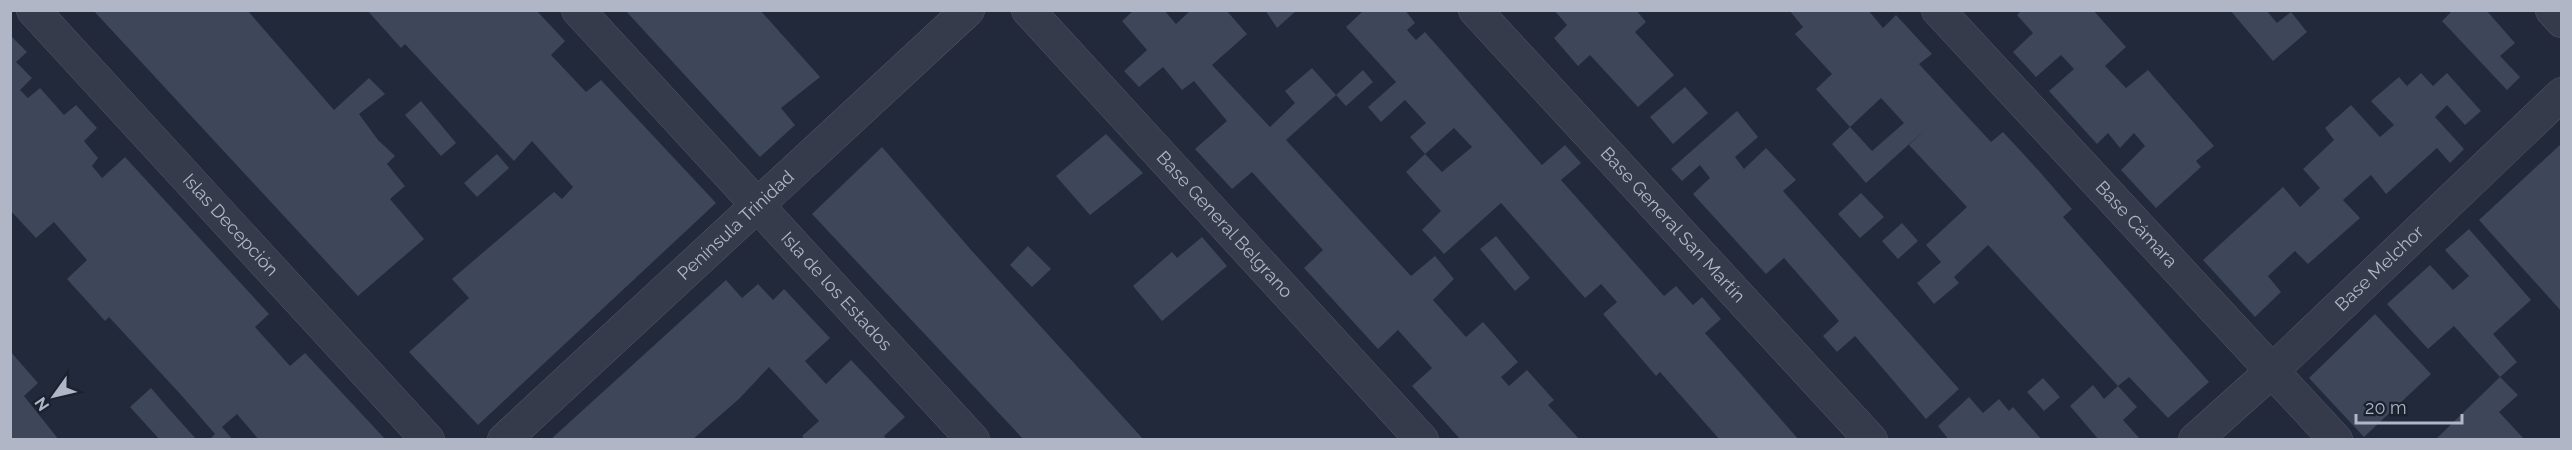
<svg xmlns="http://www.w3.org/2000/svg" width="2572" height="450" viewBox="0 0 2572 450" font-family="Raleway,sans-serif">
<rect width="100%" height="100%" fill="#21293a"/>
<g fill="#3d4759" fill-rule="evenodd">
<polygon points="93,10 247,10 334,110 369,78 385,94 359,114 378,140 395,156 387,164 405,186 390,199 424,239 358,296"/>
<polygon points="367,10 536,10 565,41 551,55 586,92 601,80 716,203 478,425 409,352 469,298 452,279 554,192 562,199 573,187 532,141 514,161 405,44 401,48"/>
<polygon points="625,10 760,10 820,77 781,108 795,125 760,157"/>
<polygon points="1134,10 1164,10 1176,24 1191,10 1226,10 1247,34 1212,65 1270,127 1295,103 1285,91 1312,68 1336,95 1286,140 1411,276 1435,256 1454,279 1433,300 1466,337 1483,322 1518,362 1501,377 1509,386 1527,370 1554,400 1548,405 1580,440 1461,440 1412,386 1432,368 1398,330 1378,349 1304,268 1323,250 1252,172 1232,189 1195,149 1227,121 1194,81 1182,90 1163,67 1139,87 1124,71 1147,50 1122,21"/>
<polygon points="1265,10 1297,10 1277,28"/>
<polygon points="1364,10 1405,10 1415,23 1407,30 1416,40 1425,32 1542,165 1565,145 1581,163 1561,180 1664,296 1676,286 1693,305 1702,297 1721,319 1705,333 1799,440 1720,440 1660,372 1656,376 1603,314 1617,302 1601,284 1585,298 1501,203 1444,254 1422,230 1441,211 1406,172 1425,154 1442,172 1472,147 1454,128 1425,154 1410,137 1426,123 1405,100 1381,122 1368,107 1396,82 1346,27"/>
<polygon points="1554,10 1636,10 1646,22 1635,32 1674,75 1638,107 1590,55 1578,66 1554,38 1567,25"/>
<path d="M1789 10H1868L1883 28 1896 15 1932 54 1919 64 1991 142 2003 132 2039 171 2072 209 2063 217 2209 382 2168 418 2129 377 2118 386 1988 245 1954 277 1959 283 1934 304 1917 283 1941 262 1926 245 1967 207 1909 145 1926 129 1866 183 1832 144 1850 127 1816 89 1832 74 1795 34 1803 27ZM1881 98 1904 123 1872 151 1850 127Z"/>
<polygon points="2022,10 2093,10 2126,47 2105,66 2126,88 2148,70 2214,146 2196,161 2201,167 2156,208 2121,170 2145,146 2134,133 2120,148 2108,133 2097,144 2049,91 2074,69 2061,55 2036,77 2013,52 2033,33 2017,15"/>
<polygon points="2230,10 2266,10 2277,23 2291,12 2307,32 2273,61"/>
<polygon points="2453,10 2486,10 2515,43 2500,56 2520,77 2507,90 2442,21"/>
<polygon points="10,35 27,52 16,62 32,78 20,90 28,98 40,88 64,115 76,105 97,128 84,141 98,158 92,166 102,178 125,157 269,314 255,327 290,366 305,353 386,440 259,440 237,414 222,427 233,440 209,440 215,434 182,396 109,317 105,321 67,279 87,260 54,222 36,238 10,210"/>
<polygon points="1363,70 1373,82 1346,106 1336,95"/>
<polygon points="2421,73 2433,86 2447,73 2481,111 2465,125 2447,105 2435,117 2464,149 2450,163 2437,148 2386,194 2371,175 2343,200 2360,218 2308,264 2295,251 2268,276 2281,292 2255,317 2203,260 2283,187 2300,207 2320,188 2303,169 2334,140 2325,128 2351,105 2380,137 2394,125 2371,101 2399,77 2407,86"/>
<polygon points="1685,87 1708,113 1673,144 1650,117"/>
<polygon points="421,101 456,143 441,156 405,115"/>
<polygon points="1737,111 1758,137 1735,157 1744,169 1766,148 1796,180 1783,191 1959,389 1926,419 1855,336 1837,352 1823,336 1839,321 1784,258 1766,274 1693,194 1710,178 1700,165 1682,181 1671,169"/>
<polygon points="1106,134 1143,173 1090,215 1056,176"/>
<polygon points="2562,143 2562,312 2479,220"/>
<polygon points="882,147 972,251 1144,440 1024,440 812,214"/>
<polygon points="497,154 509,168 477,197 464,183"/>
<polygon points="1861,193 1884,217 1860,238 1838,214"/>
<polygon points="1902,223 1918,241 1898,259 1882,241"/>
<polygon points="2469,229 2531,300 2493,334 2517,362 2500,377 2518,395 2499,412 2525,440 2435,440 2500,377 2454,326 2428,349 2387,304 2430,265 2453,290 2469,276 2445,250"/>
<polygon points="1496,236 1530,278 1515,291 1480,249"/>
<polygon points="1202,237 1227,266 1162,321 1133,286 1172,252 1177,258"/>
<polygon points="1028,246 1051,269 1032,287 1010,265"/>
<polygon points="726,280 742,298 758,284 773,300 784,289 830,338 805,361 826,384 851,360 905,417 884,436 887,440 805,440 802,436 819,421 769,367 740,398 692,440 550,440"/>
<polygon points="2375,314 2431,374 2364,437 2309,378"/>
<polygon points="10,351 38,383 24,396 59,440 10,440"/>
<polygon points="2043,378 2060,397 2044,411 2027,392"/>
<polygon points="2093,385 2104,399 2118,386 2137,407 2123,420 2141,440 2099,440 2070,406"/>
<polygon points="151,388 169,409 197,440 160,440 130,407"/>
<polygon points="1969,397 1983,413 1999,399 2009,411 2013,407 2042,440 1949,440 1938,426"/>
</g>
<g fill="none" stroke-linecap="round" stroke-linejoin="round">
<g stroke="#505665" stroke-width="34">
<g id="minor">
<path id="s1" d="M33 10 428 440"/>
<path id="s2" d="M578 10 973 440"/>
<path id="s3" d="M1028 10 1422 440"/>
<path id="s4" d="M1475 10 1871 440"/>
<path id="s5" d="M1938 10 2336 440"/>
<polyline points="2552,10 2562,21"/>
<path id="s6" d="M504 440 968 10"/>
<path id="s7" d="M2195 440 2273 370 2562 94"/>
</g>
</g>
<use href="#minor" stroke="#353b4a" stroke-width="33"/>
</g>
<g text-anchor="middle" stroke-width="6" stroke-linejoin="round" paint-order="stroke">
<g font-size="18" fill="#b0b6c6" stroke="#1a212f">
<text dy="6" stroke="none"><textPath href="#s5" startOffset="292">Base Cámara</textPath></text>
<text dy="6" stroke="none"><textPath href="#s1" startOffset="292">Islas Decepción</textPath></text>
<text dy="6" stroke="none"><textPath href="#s3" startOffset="291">Base General Belgrano</textPath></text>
<text dy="6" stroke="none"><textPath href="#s4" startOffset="292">Base General San Martín</textPath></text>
<text dy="6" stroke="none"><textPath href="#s6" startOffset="316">Península Trinidad</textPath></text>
<text dy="6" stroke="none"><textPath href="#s7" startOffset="252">Base Melchor</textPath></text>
<text dy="6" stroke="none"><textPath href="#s2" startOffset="382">Isla de los Estados</textPath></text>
</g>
</g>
<rect width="2572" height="450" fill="none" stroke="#b0b6c6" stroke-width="24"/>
<g transform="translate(54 396) rotate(236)" stroke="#1a212f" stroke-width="4.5" paint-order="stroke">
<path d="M0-4.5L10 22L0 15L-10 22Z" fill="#b0b6c6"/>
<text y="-9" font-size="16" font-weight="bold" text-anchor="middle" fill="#b0b6c6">N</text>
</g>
<path d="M2356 414v9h106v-9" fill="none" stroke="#b0b6c6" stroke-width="3"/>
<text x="2365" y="414" font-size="18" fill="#b0b6c6" stroke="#1a212f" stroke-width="4.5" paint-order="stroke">20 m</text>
</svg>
